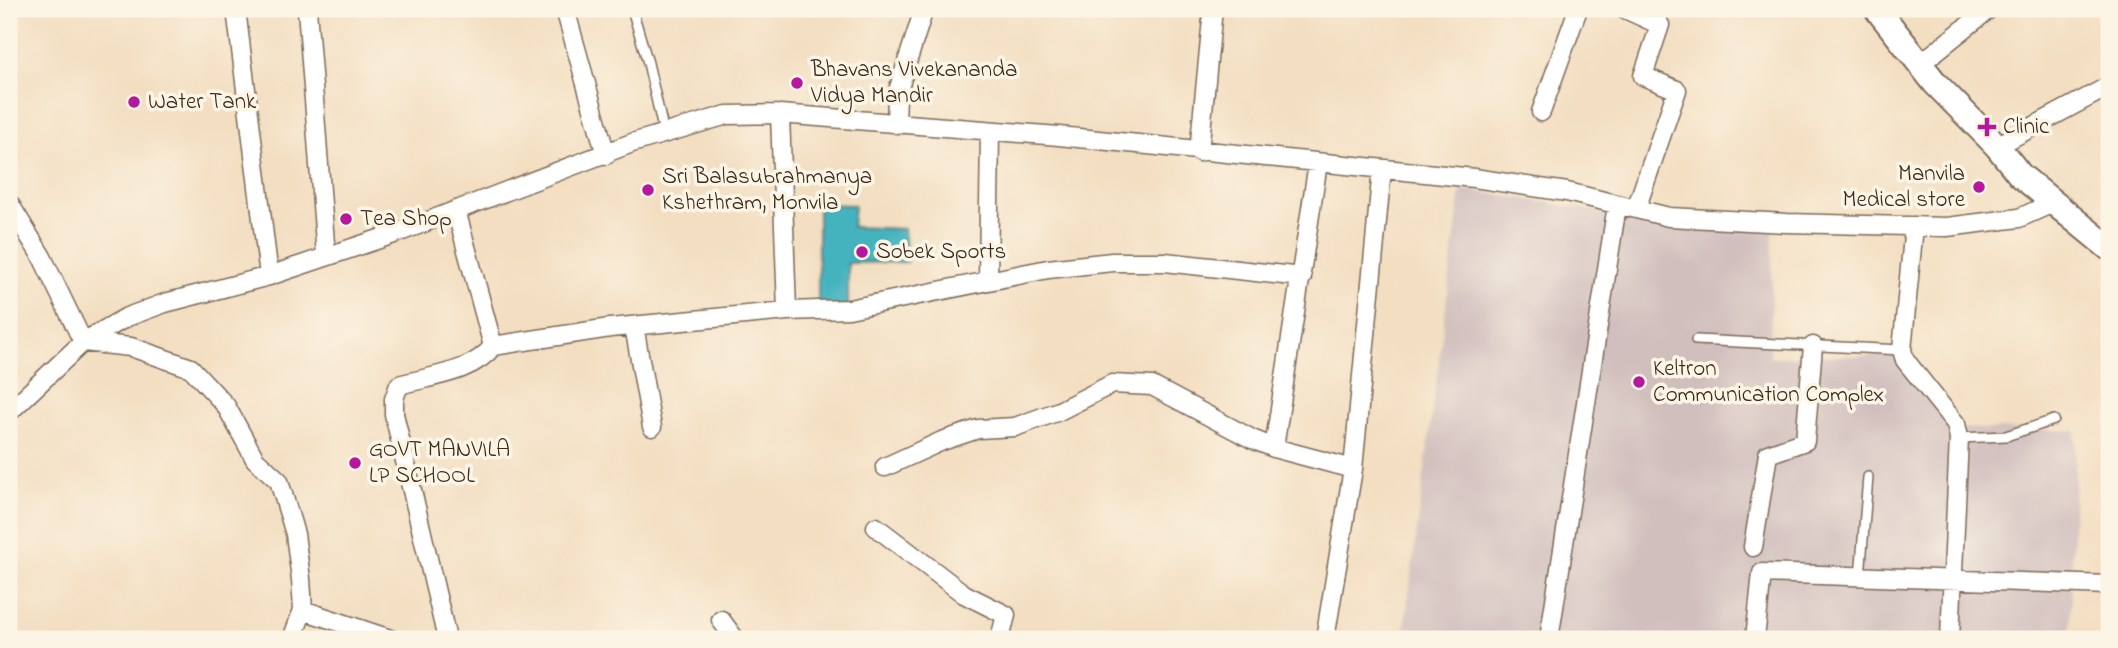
<svg xmlns="http://www.w3.org/2000/svg" width="2118" height="648" viewBox="0 0 2118 648" font-family="'Indie Flower',sans-serif">
  <rect width="100%" height="100%" fill="#fcf5e5"/>
  <filter id="ink" filterUnits="userSpaceOnUse"><feTurbulence type="fractalNoise" baseFrequency=".0143" numOctaves="2"/><feDisplacementMap in="SourceGraphic" scale="14" xChannelSelector="R" yChannelSelector="G"/><feConvolveMatrix kernelMatrix="1 2 1 2 8 2 1 2 1" color-interpolation-filters="sRGB"/></filter>
  <filter id="wash" filterUnits="userSpaceOnUse"><feTurbulence type="fractalNoise" baseFrequency=".00686" numOctaves="4" result="noise"/><feDisplacementMap in="SourceGraphic" scale="28" xChannelSelector="R" yChannelSelector="G"/><feGaussianBlur stdDeviation="1.57" result="paint"/><feColorMatrix in="noise" values="0 0 0 0 0 0 0 0 0 0 0 0 0 0 0 0 0 1.4 0 .05"/><feComposite in="paint" operator="in"/></filter>
  <g filter="url(#wash)">
    <rect width="100%" height="100%" fill="#f3dec1"/>
    <path fill="#d1bfbe" d="M1461 189 1696 227 1773 230 1770 357 1895 355 1950 428 2076 431 2070 639H1403Z"/>
    <path fill="#44b3be" stroke="#406e6e" stroke-width="2" d="M818 204 854 205 852 227 904 229 907 262 848 263V306H818Z"/>
  </g>
  <g filter="url(#ink)">
    <g fill="none" stroke-linecap="round" stroke-linejoin="round">
      <defs>
        <path id="lane" d="M632 9 648 63 664 133
          M1696 340 1902 350
          M1959 438 2006 436 2054 420
          M1860 577 1868 477"/>
        <path id="street" d="M236 9 269 276
          M307 9 326 256
          M565 9 606 155
          M1625 9 1660 25 1643 76 1677 90 1636 209
          M1920 64 1989 9
          M1541 112 1578 9
          M780 114 787 311
          M896 124 897 94 924 9
          M1997 146 2109 86
          M1199 152 1213 9
          M1318 163 1274 448 1353 469
          M9 203 42 257 83 342
          M1914 226 1902 350 1905 360 1956 424 1959 438 1950 639
          M988 281 990 132
          M634 326 652 427
          M83 342 131 347 191 368 226 406 255 459 279 481 295 534 301 579 303 610 292 639
          M493 346 610 328 787 311 849 309 1048 269 1112 262H1165L1302 277
          M9 412 83 342 127 317 165 303 269 276 397 233 632 143 727 115 780 114 1059 136 1474 178 1567 192 1669 217 1787 223 1947 227 2019 218 2053 203
          M885 467 942 441 978 429 1015 427 1059 411 1112 384 1152 386 1252 439 1274 448
          M876 527 964 594 1006 615 1000 639
          M1753 547 1768 454 1805 441 1813 346
          M303 610 390 639
          M721 620 735 639
          M447 639 394 414V399L399 385C430 376 473 373 493 346L456 210
          M1325 639 1353 469 1382 169
          M1549 639 1617 205
          M1755 639 1762 573 2109 585"/>
        <path id="secondary" d="M1877 9 1935 83 1997 146 2020 175 2109 248"/>
      </defs>
      <use href="#lane" stroke="#7b6957" stroke-width="12"/>
      <use href="#street" stroke="#7b6957" stroke-width="21"/>
      <use href="#secondary" stroke="#7b6957" stroke-width="28"/>
      <use href="#lane" stroke="#fff" stroke-width="9"/>
      <use href="#street" stroke="#fff" stroke-width="18"/>
      <use href="#secondary" stroke="#fff" stroke-width="24"/>
    </g>
  </g>
  <g fill="#b5179e" stroke="#fcf5e5" stroke-width="2.5">
    <circle cx="797" cy="83" r="7"/>
    <circle cx="134" cy="102" r="7"/>
    <path d="M1983.5 116.5h7v7h7v7h-7v7h-7v-7h-7v-7h7z"/>
    <circle cx="1979" cy="187" r="7"/>
    <circle cx="648" cy="190" r="7"/>
    <circle cx="346" cy="219" r="7"/>
    <circle cx="862" cy="252" r="7"/>
    <circle cx="1639" cy="382" r="7"/>
    <circle cx="355" cy="463" r="7"/>
  </g>
  <g text-anchor="middle" dominant-baseline="central" stroke-width="7" stroke-linejoin="round" paint-order="stroke">
    <g font-size="23" fill="#3b2a1e" stroke="#fcf5e5" text-anchor="start">
      <text x="811" y="70">Bhavans Vivekananda<tspan x="811" dy="26">Vidya Mandir</tspan></text>
      <text x="148" y="102">Water Tank</text>
      <text x="2003" y="127">Clinic</text>
      <text x="1965" y="174" text-anchor="end">Manvila<tspan x="1965" dy="26">Medical store</tspan></text>
      <text x="662" y="177">Sri Balasubrahmanya<tspan x="662" dy="26">Kshethram, Monvila</tspan></text>
      <text x="360" y="219">Tea Shop</text>
      <text x="876" y="252">Sobek Sports</text>
      <text x="1653" y="369">Keltron<tspan x="1653" dy="26">Communication Complex</tspan></text>
      <text x="369" y="450">GOVT MANVILA<tspan x="369" dy="26">LP SCHOOL</tspan></text>
    </g>
  </g>
  <rect width="2118" height="648" fill="none" stroke="#fcf5e5" stroke-width="35"/>
</svg>
